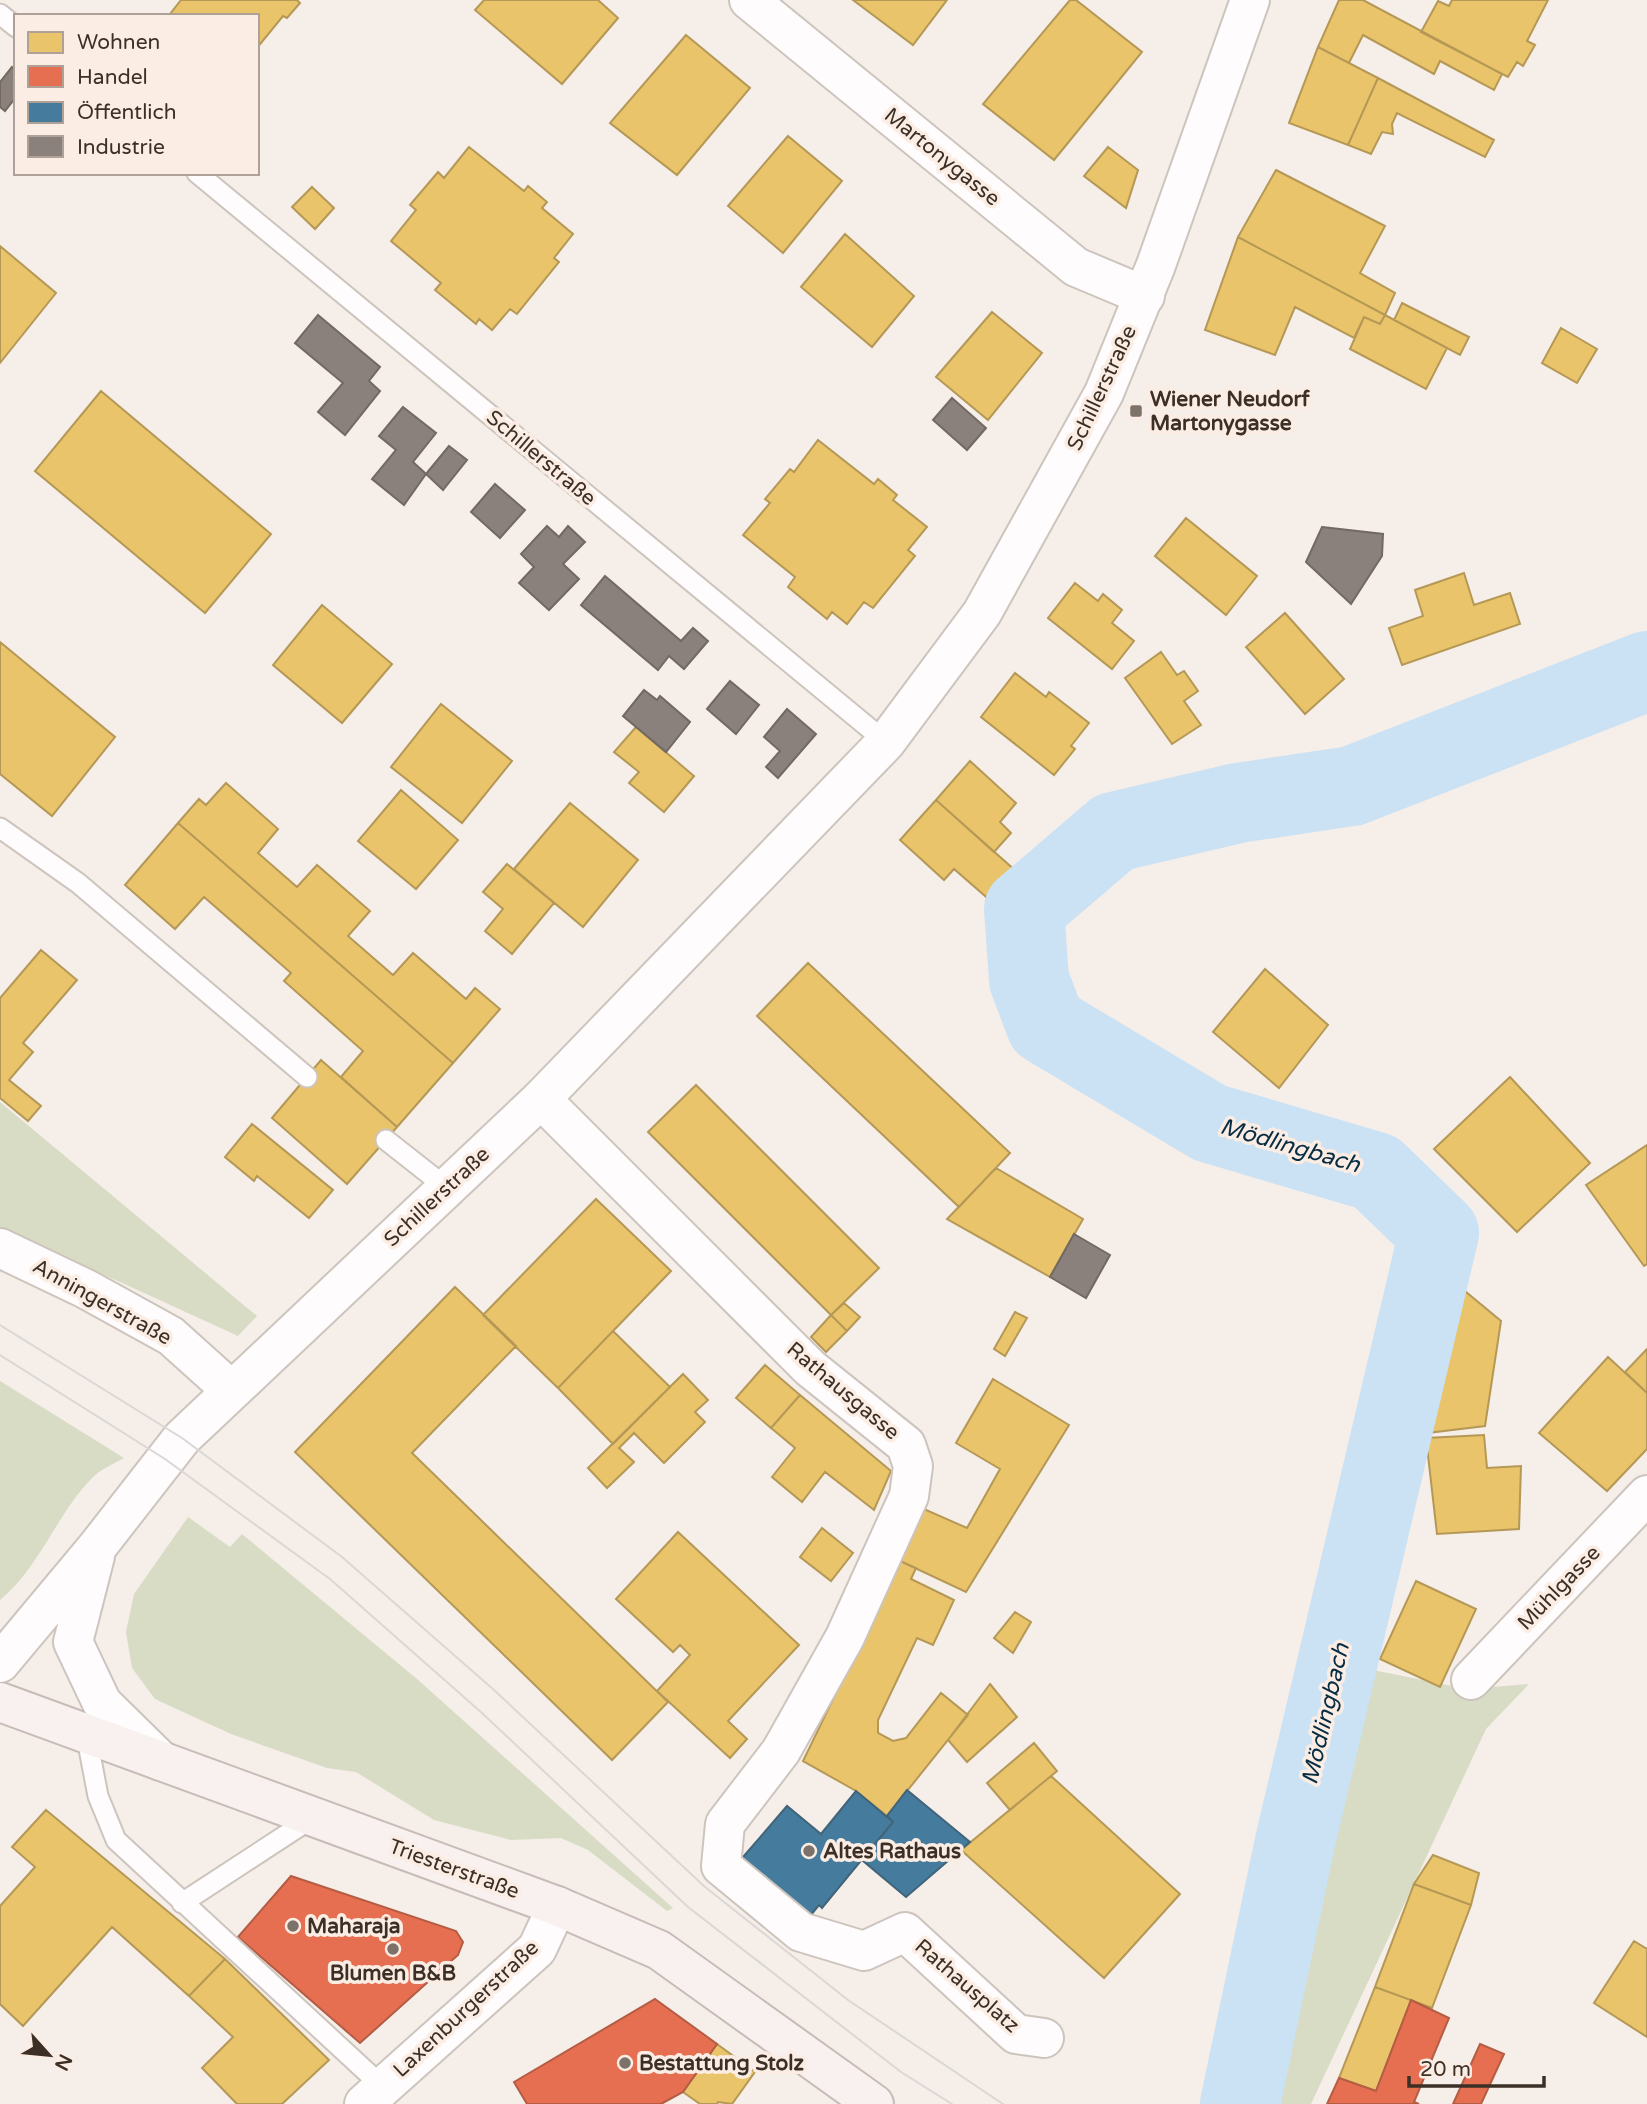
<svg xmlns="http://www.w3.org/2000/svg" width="1647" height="2104" viewBox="0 0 1647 2104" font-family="'Varela Round',sans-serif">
  <rect width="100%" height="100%" fill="#f5eee9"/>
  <path fill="#d8dcc4" d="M0 1102 257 1316 238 1336 0 1227Z
    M0 1381 124 1458C113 1464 100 1470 92 1478 56 1515 40 1567 0 1600Z
    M188 1517 230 1547 242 1534 417 1679 673 1908 667 1911 588 1850 561 1838 511 1840 434 1820 356 1772 327 1768 231 1734 155 1699 132 1668 126 1632 134 1594Z
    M1348 1665 1467 1689 1529 1684 1486 1729 1311 2104H1251Z"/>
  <path fill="#e9c46a" stroke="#b59856" stroke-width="2" d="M181 0H297L300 3 287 18 283 16 257 48V16L170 14Z
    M484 0H598L618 18 562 84 475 10Z
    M853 0H947L913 45Z
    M1070 0H1076L1142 52 1054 160 983 104Z
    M1339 0H1363L1502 74 1494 90 1440 61 1434 74 1363 35 1349 63 1318 47Z
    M1452 0H1548L1527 41 1535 45 1523 66 1517 62 1508 77 1421 32 1438 1 1449 6Z
    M686 35 750 88 677 175 610 123Z
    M1318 47 1378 78 1348 145 1289 123Z
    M1378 78 1494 140 1485 157 1397 113 1392 124 1393 134 1382 132 1371 154 1348 145Z
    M788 136 842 181 783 253 728 206Z
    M469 147 524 191 528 186 547 202 542 208 573 234 554 258 559 262 517 314 510 309 492 330 479 319 476 324 435 290 441 283 391 241 416 210 410 205 438 172 444 178Z
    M1108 147 1138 170 1126 208 1084 176Z
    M1276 170 1385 226 1360 273 1395 293 1385 315 1238 237Z
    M312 187 334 208 315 229 292 207Z
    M845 234 914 296 872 347 801 287Z
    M1238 237 1385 315 1380 324 1364 317 1354 338 1295 307 1275 355 1205 330Z
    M0 246 56 293 0 363Z
    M1402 303 1469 337 1460 355 1394 320Z
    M992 312 1042 353 988 420 936 377Z
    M1385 315 1447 348 1426 389 1350 349 1364 317 1380 324Z
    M1561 328 1597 349 1577 383 1542 363Z
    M101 391 271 534 205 613 35 471Z
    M818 440 874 484 878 479 897 495 893 500 927 527 908 550 915 556 873 608 864 602 847 624 832 612 827 619 788 587 795 577 743 535 770 503 765 499 790 469 794 472Z
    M1186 518 1257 576 1226 615 1155 556Z
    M1464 573 1474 605 1510 593 1520 624 1402 665 1389 628 1423 616 1415 590Z
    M1075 583 1098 601 1103 594 1122 610 1112 623 1134 641 1112 669 1048 618Z
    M322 605 392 664 342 723 273 665Z
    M1285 613 1344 679 1305 714 1246 647Z
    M0 642 115 737 52 816 0 774Z
    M1161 652 1177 675 1184 671 1198 691 1184 701 1201 725 1172 744 1125 678Z
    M1015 673 1046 697 1049 692 1089 723 1071 746 1075 749 1054 775 981 717Z
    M441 704 512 761 462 823 391 767Z
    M636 727 694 776 664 812 629 783 639 772 614 752Z
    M970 761 1016 803 1000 822 1011 833 994 852 936 800Z
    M226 783 278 829 258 853 297 887 317 865 370 911 348 936 393 975 413 953 466 999 475 988 500 1009 453 1063 178 823 199 799 206 805Z
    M401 790 458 840 416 889 358 841Z
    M936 800 1026 880 1000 909 954 869 944 880 900 840Z
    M570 803 638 860 583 927 514 869Z
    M178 823 453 1063 397 1127 341 1077 363 1051 284 981 291 973 204 897 175 929 125 885Z
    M507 864 554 903 512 954 485 931 503 909 483 892Z
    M41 950 77 980 23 1043 33 1052 9 1080 41 1106 28 1121 0 1098V998Z
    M808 963 1010 1153 959 1207 757 1016Z
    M1265 969 1328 1025 1279 1088 1213 1032Z
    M321 1060 397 1127 347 1184 272 1118Z
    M1510 1077 1590 1163 1517 1232 1434 1149Z
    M696 1085 879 1268 831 1315 648 1132Z
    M252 1124 333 1190 309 1218 257 1176 254 1181 225 1157Z
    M1647 1145V1264L1644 1266 1586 1185Z
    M996 1168 1083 1219 1050 1277 947 1219Z
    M596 1199 671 1271 558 1388 483 1315Z
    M1448 1277 1501 1321 1485 1426 1427 1433Z
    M455 1287 516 1346 412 1453 668 1702 612 1760 295 1452Z
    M844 1303 860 1317 847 1331 831 1315Z
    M1015 1312 1027 1318 1005 1356 994 1349Z
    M831 1315 847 1331 826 1352 811 1337Z
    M613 1331 670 1387 613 1444 558 1388Z
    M1647 1349V1393L1625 1372Z
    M1608 1357 1647 1393V1449L1607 1491 1539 1433Z
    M765 1365 800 1395 771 1428 736 1398Z
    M683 1374 708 1400 695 1412 705 1422 664 1463 634 1433 619 1448 634 1462 607 1488 588 1468Z
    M993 1379 1069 1425 966 1592 900 1561 924 1509 967 1528 1000 1469 956 1443Z
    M800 1395 891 1471 874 1510 825 1472 802 1502 772 1477 795 1448 771 1428Z
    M1484 1435 1487 1468 1521 1466 1519 1529 1437 1534 1426 1438Z
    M822 1528 853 1553 831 1581 800 1557Z
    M678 1532 799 1645 728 1721 747 1739 730 1758 657 1691 690 1655 680 1645 673 1652 616 1599Z
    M900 1561 916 1568 911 1579 954 1600 933 1645 917 1638 878 1720V1733L893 1741 906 1738 941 1693 968 1715 887 1816 856 1791 803 1761Z
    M1416 1581 1476 1609 1440 1687 1380 1659Z
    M1015 1612 1031 1622 1013 1653 994 1638Z
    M990 1684 1017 1717 967 1762 948 1740Z
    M1034 1743 1057 1771 1010 1810 987 1783Z
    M1051 1776 1180 1894 1104 1978 961 1850Z
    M46 1810 225 1959 189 1996 112 1927 23 2026 0 2004V1906L35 1867 12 1847Z
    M1433 1855 1479 1873 1471 1905 1414 1884Z
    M1414 1884 1471 1905 1432 2008 1375 1987Z
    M1634 1941 1647 1949V2037L1594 2003Z
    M225 1959 329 2060 282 2104H237L202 2068 233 2037 189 1996Z
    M1375 1987 1411 2000 1376 2091 1339 2078Z
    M717 2044 755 2072 732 2104 718 2102 717 2104H700L683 2092Z"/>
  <path fill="#e76f51" stroke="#b45c44" stroke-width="2" d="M291 1876 456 1931 463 1942 458 1955 360 2043 238 1937Z
    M655 1999 717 2044 683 2092 661 2104H527L514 2082Z
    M1411 2000 1449 2018 1414 2102 1419 2104H1327L1339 2078 1376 2091Z
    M1480 2044 1504 2054 1481 2104H1453Z"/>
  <path fill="#457b9d" stroke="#426479" stroke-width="2" d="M907 1790 970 1842 906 1897 862 1860 893 1822 887 1816Z
    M856 1791 893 1822 822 1908 819 1905 806 1921 737 1864 787 1806 821 1834Z"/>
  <path fill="#8a817c" stroke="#736962" stroke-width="2" d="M12 67 16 70V97L5 111 0 107V82Z
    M318 315 380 367 369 381 380 391 345 435 318 412 343 383 295 343Z
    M952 398 986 428 967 450 933 420Z
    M403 407 436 433 413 462 426 474 404 505 372 479 396 450 379 436Z
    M449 446 467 460 443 490 426 474Z
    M495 484 525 510 500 538 471 512Z
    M547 526 559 537 568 526 585 542 563 564 579 579 549 610 519 583 534 567 521 554Z
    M1322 527 1383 534 1382 556 1351 604 1306 562Z
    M605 576 681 641 693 628 708 641 684 669 669 656 658 670 581 605Z
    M730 681 759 705 736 734 707 709Z
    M644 690 657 700 660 696 690 722 666 752 623 716Z
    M787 709 816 734 778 778 766 767 780 751 764 737Z
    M1074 1234 1110 1255 1086 1298 1050 1277Z"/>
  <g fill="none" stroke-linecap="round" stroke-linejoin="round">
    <path stroke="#cbe1f4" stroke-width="80" d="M1240 2104 1295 1842 1439 1233 1376 1172 1210 1123 1046 1025 1029 980 1024 909 1114 832 1238 803 1352 786 1647 671"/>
    <defs>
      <path id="lane" d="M0 14 16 27
        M197 173 886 742
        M0 828 78 883 307 1077
        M386 1140 447 1188
        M86 1733 98 1796 116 1840 383 2087
        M182 1903 312 1818"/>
      <path id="street" d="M749 0 1076 267 1145 296
        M541 1099 810 1368 906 1445 913 1466 909 1496 845 1637 781 1751 725 1824 721 1866 801 1932 864 1951 905 1932 1016 2034 1044 2038
        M0 1248 86 1289 171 1336 231 1390
        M1471 1680 1647 1495
        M364 2104 537 1949 557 1906"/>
      <path id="secondary" d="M95 1556 73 1642 102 1703 161 1761
        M0 1663 97 1547 182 1438 541 1099 886 742 982 613 1104 393 1156 265 1250 0"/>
      <path id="primary" d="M0 1702 557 1906 659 1950 874 2104"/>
    </defs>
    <use href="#lane" stroke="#cdc4bd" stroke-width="23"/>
    <use href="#street" stroke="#cdc4bd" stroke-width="42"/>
    <use href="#secondary" stroke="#cdc4bd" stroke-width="42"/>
    <use href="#primary" stroke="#c8bbb7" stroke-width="42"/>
    <use href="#lane" stroke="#fefcfc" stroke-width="19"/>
    <use href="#street" stroke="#fefcfc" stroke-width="38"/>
    <use href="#secondary" stroke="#fefcfc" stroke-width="38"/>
    <use href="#primary" stroke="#f8f1ef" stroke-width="38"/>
    <path stroke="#dad7d5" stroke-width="2" d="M0 1325 182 1438 342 1557 494 1690 705 1887 848 2000 1003 2104
      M0 1355 165 1459 330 1579 482 1713 688 1907 901 2072 952 2104"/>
  </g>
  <g fill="#7d726a" stroke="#fbede3" stroke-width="2.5">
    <rect x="1129" y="404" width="14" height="14" rx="3.5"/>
    <circle cx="809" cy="1851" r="7"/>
    <circle cx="293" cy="1926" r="7"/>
    <circle cx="393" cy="1949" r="7"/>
    <circle cx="625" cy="2063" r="7"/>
  </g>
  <g text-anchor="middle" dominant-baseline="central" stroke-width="7" stroke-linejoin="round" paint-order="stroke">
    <g font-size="21" fill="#3c3026" stroke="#fbede3">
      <text transform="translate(942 157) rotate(39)">Martonygasse</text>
      <text transform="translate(1102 388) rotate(-65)">Schillerstraße</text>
      <text transform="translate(541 458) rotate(40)">Schillerstraße</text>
      <text transform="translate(437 1197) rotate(-43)">Schillerstraße</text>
      <text transform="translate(102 1302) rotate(29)">Anningerstraße</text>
      <text transform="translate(843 1391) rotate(40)">Rathausgasse</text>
      <text transform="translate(1559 1588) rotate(-46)">Mühlgasse</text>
      <text transform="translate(454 1869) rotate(20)">Triesterstraße</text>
      <text transform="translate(967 1986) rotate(41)">Rathausplatz</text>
      <text transform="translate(466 2009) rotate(-43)">Laxenburgerstraße</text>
    </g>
    <g font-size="21" font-weight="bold" fill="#3c3026" stroke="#fbede3" text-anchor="start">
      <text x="1150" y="399">Wiener Neudorf<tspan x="1150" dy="24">Martonygasse</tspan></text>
      <text x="823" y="1851">Altes Rathaus</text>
      <text x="307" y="1926">Maharaja</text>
      <text x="393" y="1973" text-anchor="middle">Blumen B&amp;B</text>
      <text x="639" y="2063">Bestattung Stolz</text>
    </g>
    <g font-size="23" font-style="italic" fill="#072c43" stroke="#fbede3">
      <text transform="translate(1290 1146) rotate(16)">Mödlingbach</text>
      <text transform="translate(1326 1714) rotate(-77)">Mödlingbach</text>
    </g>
  </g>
  <rect x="14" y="14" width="245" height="161" fill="#fbede3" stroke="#afa197" stroke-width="2"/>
  <rect x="28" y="32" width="35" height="21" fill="#e9c46a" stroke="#afa197" stroke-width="2"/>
  <text x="77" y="49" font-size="21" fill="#3c3026">Wohnen</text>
  <rect x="28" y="66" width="35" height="21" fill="#e76f51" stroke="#afa197" stroke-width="2"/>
  <text x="77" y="84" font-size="21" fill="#3c3026">Handel</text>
  <rect x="28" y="102" width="35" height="21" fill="#457b9d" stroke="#afa197" stroke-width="2"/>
  <text x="77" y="119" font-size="21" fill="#3c3026">Öffentlich</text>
  <rect x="28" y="136" width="35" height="21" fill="#8a817c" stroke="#afa197" stroke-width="2"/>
  <text x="77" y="154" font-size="21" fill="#3c3026">Industrie</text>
  <g transform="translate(49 2055) rotate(117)" stroke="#fbede3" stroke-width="5" paint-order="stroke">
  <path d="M0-5L12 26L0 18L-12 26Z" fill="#3c3026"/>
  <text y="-10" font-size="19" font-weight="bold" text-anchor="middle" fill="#3c3026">N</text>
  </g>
  <path d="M1409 2076v10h135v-10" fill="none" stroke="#3c3026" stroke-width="3.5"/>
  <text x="1420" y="2076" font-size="21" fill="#3c3026" stroke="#fbede3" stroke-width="5" paint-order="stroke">20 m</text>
</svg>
